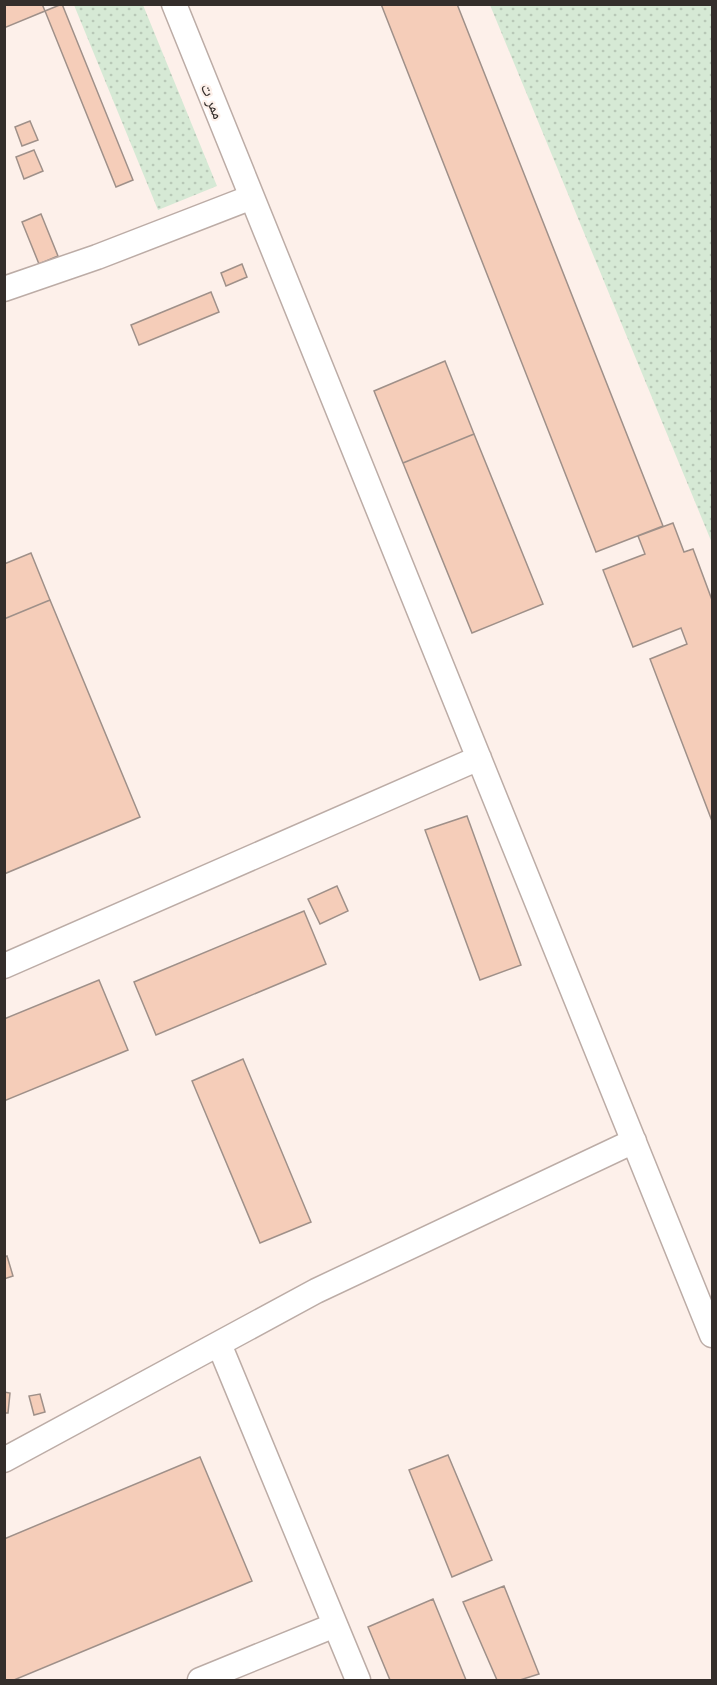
<svg xmlns="http://www.w3.org/2000/svg" width="717" height="1685" viewBox="0 0 717 1685" font-family="'Open Sans','Noto Naskh Arabic',sans-serif">
  <defs>
    <pattern id="grass-dots" width="8" height="8" patternUnits="userSpaceOnUse" patternTransform="scale(1.5)"><rect width="8" height="8" fill="#d6e9d5"/><path d="M2 2h.1M6 6h.1" fill="none" stroke="#b8c8b7" stroke-width="1.8" stroke-linecap="round"/></pattern>
  </defs>
  <rect width="100%" height="100%" fill="#fdf0ea"/>
  <path fill="url(#grass-dots)" d="M74 5H143L217 186 158 210Z
    M490 5H712V543Z"/>
  <path fill="#f5cdb9" stroke="#9f9089" stroke-width="1.5" d="M4 4H42L45 11 4 28Z
    M62 4 133 180 116 187 45 11Z
    M381 4H457L663 526 596 552Z
    M30 121 38 140 22 146 15 127Z
    M34 150 43 171 24 179 16 157Z
    M41 214 58 256 39 264 22 222Z
    M242 264 247 277 226 286 221 273Z
    M211 292 219 312 139 345 131 325Z
    M445 361 474 434 403 463 374 391Z
    M474 434 543 604 472 633 403 463Z
    M673 523 684 552 693 549 712 600V821L650 659 687 644 681 628 633 647 603 570 645 554 638 536Z
    M31 553 50 600 4 619V564Z
    M50 600 140 817 4 874V619Z
    M467 816 521 965 480 980 425 830Z
    M337 886 348 911 320 924 308 899Z
    M304 911 326 964 156 1035 134 982Z
    M99 980 128 1050 4 1101V1019Z
    M243 1059 311 1222 260 1243 192 1081Z
    M7 1256 13 1276 4 1279V1257Z
    M4 1392 10 1393 8 1413H4Z
    M40 1394 45 1412 34 1415 29 1396Z
    M448 1455 492 1560 452 1577 409 1470Z
    M200 1457 252 1581 14 1680H4V1539Z
    M504 1586 539 1674 520 1680H497L463 1602Z
    M433 1599 466 1680H390L368 1627Z"/>
  <g fill="none" stroke-linecap="round" stroke-linejoin="round">
    <defs>
      <path id="minor" d="M174 4 712 1335
        M4 289 97 257 252 197
        M4 966 479 758
        M219 1344 358 1680
        M4 1460 316 1291 634 1141
        M200 1680 335 1625"/>
    </defs>
    <use href="#minor" stroke="#bcaca6" stroke-width="27"/>
    <use href="#minor" stroke="#fff" stroke-width="24"/>
  </g>
  <g text-anchor="middle" dominant-baseline="central" stroke-width="4.5" stroke-linejoin="round" paint-order="stroke">
    <g font-size="16" fill="#342e2b" stroke="#fdf0ea">
      <text transform="translate(213 101) rotate(68)">ممر ت</text>
    </g>
  </g>
  <rect width="717" height="1685" fill="none" stroke="#342e2b" stroke-width="12"/>
</svg>
